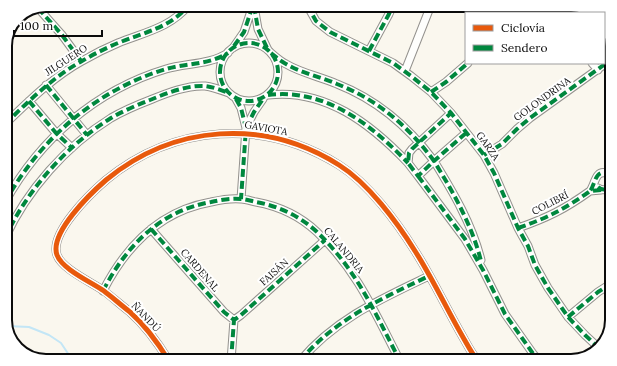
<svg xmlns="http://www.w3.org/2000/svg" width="617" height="366" viewBox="0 0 617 366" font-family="Lora,serif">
  <rect width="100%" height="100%" fill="#faf7ee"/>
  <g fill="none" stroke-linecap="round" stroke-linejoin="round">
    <path stroke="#c3e6f6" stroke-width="2" d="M7 326 29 327 49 335 61 343 73 361"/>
    <defs>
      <path id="minor" d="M307 5 316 21 330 32 393 63 411 76 431 92 451 113 484 155 494 173 518 228 528 246 535 265 548 288 568 317 585 335 599 348
        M254 6 258 29 268 50
        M38 8 62 35 81 61
        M548 10 551 13
        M516 13 523 5
        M220 72a29 29 0 1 1 58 0a29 29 0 1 1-58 0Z
        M233 48 244 32 253 5
        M369 51 389 14 393 5
        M271 53C276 57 280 61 286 64 301 73 321 77 337 84 378 100 408 126 434 161L418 176 408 163 409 153 412 149 451 113
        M592 63 598 70
        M405 71 431 5
        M46 85 87 135
        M431 92 446 82 468 63
        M268 95C325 88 371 124 408 163
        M236 99 241 108 246 128 241 199
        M29 101 56 133 72 148
        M5 124C29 101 53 77 82 61 94 54 106 48 118 43 145 32 170 28 189 5
        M246 128 254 112 263 99
        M466 133 434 161C453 192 472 224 481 260
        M484 155 502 144 517 129 530 118 612 59
        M418 176 465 239 483 270 505 314 534 355 540 361
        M598 188C604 192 610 189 612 182
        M601 190 590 191C595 185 595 170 606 173 610 174 611 177 612 180
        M5 202C40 139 96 90 166 69 186 63 209 65 228 53
        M518 228C547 218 565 209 590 191
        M151 229 224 312 234 320 241 315 325 240
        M5 238C27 190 66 146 111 118 123 111 137 105 150 100 167 93 187 85 205 86 213 87 221 90 229 93
        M103 291C126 246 160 211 211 202 220 200 231 198 241 199 246 199 251 201 256 202 278 206 300 216 317 232 357 270 375 313 400 361
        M568 317 598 292 612 283
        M169 361C158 343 146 326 130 312 121 305 112 297 104 291 91 282 62 269 57 255 49 233 91 193 106 180 174 124 264 118 339 165 368 183 397 222 415 251 433 279 447 310 464 339 468 346 472 354 478 361
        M231 361 234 320
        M300 361C335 319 381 299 429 276"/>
    </defs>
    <use href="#minor" stroke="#93918d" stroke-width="9"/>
    <use href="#minor" stroke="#fefefc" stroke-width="7"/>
    <path stroke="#00873e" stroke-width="4" stroke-dasharray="8 4" stroke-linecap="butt" d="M307 5 316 21 330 32 393 63 411 76 431 92 451 113 484 155 494 173 518 228 528 246 535 265 548 288 568 317 585 335 599 348
      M254 6 258 29 268 50
      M38 8 62 35 81 61
      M516 13 523 5
      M220 72a29 29 0 1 1 58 0a29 29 0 1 1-58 0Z
      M234 46 244 32 253 5
      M369 51 389 14 393 5
      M271 53C276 57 280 61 286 64 301 73 321 77 337 84 378 100 408 126 434 161L418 176 408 163 409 153 412 149 451 113
      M46 85 87 135
      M431 92 446 82 468 63
      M268 95C325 88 371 124 408 163
      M236 99 241 108 246 128 241 199
      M29 101 56 133 72 148
      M5 124C29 101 53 77 82 61 94 54 106 48 118 43 145 32 170 28 189 5
      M246 128 254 112 263 99
      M466 133 434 161C453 192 472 225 481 261
      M484 155 502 144 517 129 530 118 612 59
      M418 176 465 239 483 270 505 314 534 355 540 361
      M598 187C604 192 610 189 612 182
      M601 190 590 191C595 185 595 170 606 173 610 174 611 177 612 180
      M5 202C40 139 96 90 166 69 186 63 209 65 228 53
      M518 228C547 218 565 209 590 191
      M151 229 224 312 234 320 241 315 325 240
      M5 238C27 190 66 146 111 118 123 111 137 105 150 100 167 93 187 85 205 86 213 87 221 90 229 93
      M103 291C126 246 160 211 211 202 220 200 231 198 241 199 246 199 251 201 256 202 278 206 300 216 317 232 357 270 375 313 400 361
      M568 317 598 292 612 283
      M231 361 234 320
      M300 361C335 319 381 299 429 276"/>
    <defs>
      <path id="cycleway" d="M169 361C158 343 146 326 130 312 121 305 112 297 104 291 91 282 62 269 57 255 49 233 91 193 106 180 174 124 264 118 339 165 368 183 397 222 415 251 433 279 447 310 464 339 468 346 472 354 478 361"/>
    </defs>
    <use href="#cycleway" stroke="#fff" stroke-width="8"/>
    <use href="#cycleway" stroke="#e8590c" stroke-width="5"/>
  </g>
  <g text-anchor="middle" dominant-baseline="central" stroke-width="4" stroke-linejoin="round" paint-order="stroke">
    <g font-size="10" fill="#0b0b0b" stroke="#fff">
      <text transform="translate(66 60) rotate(-33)">JILGUERO</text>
      <text transform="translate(542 99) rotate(-36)">GOLONDRINA</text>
      <text transform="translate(266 128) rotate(10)">GAVIOTA</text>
      <text transform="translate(488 146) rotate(55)">GARZA</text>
      <text transform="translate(550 203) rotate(-27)">COLIBRÍ</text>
      <text transform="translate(344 250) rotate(50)">CALANDRIA</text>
      <text transform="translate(200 270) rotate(49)">CARDENAL</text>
      <text transform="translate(274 272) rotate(-42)">FAISÁN</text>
      <text transform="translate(146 317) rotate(46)">ÑANDÚ</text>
    </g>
  </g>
  <path d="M0 0H617V366H0ZM46 12H571A34 34 0 0 1 605 46V320A34 34 0 0 1 571 354H46A34 34 0 0 1 12 320V46A34 34 0 0 1 46 12Z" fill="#fff" fill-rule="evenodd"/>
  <path fill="none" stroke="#0b0b0b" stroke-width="2" d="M46 12H571A34 34 0 0 1 605 46V320A34 34 0 0 1 571 354H46A34 34 0 0 1 12 320V46A34 34 0 0 1 46 12Z"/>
  <rect x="465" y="12" width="140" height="52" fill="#ffffff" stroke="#9d9d9d"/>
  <rect x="473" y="25" width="20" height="6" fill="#e8590c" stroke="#9d9d9d"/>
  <text x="501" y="32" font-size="12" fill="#0b0b0b">Ciclovía</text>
  <rect x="473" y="45" width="20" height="6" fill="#00873e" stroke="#9d9d9d"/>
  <text x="501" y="52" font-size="12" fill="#0b0b0b">Sendero</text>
  <path d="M14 30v6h88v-6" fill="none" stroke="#0b0b0b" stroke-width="2"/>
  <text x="20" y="30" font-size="12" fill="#0b0b0b" stroke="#ffffff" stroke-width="3" paint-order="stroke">100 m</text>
</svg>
